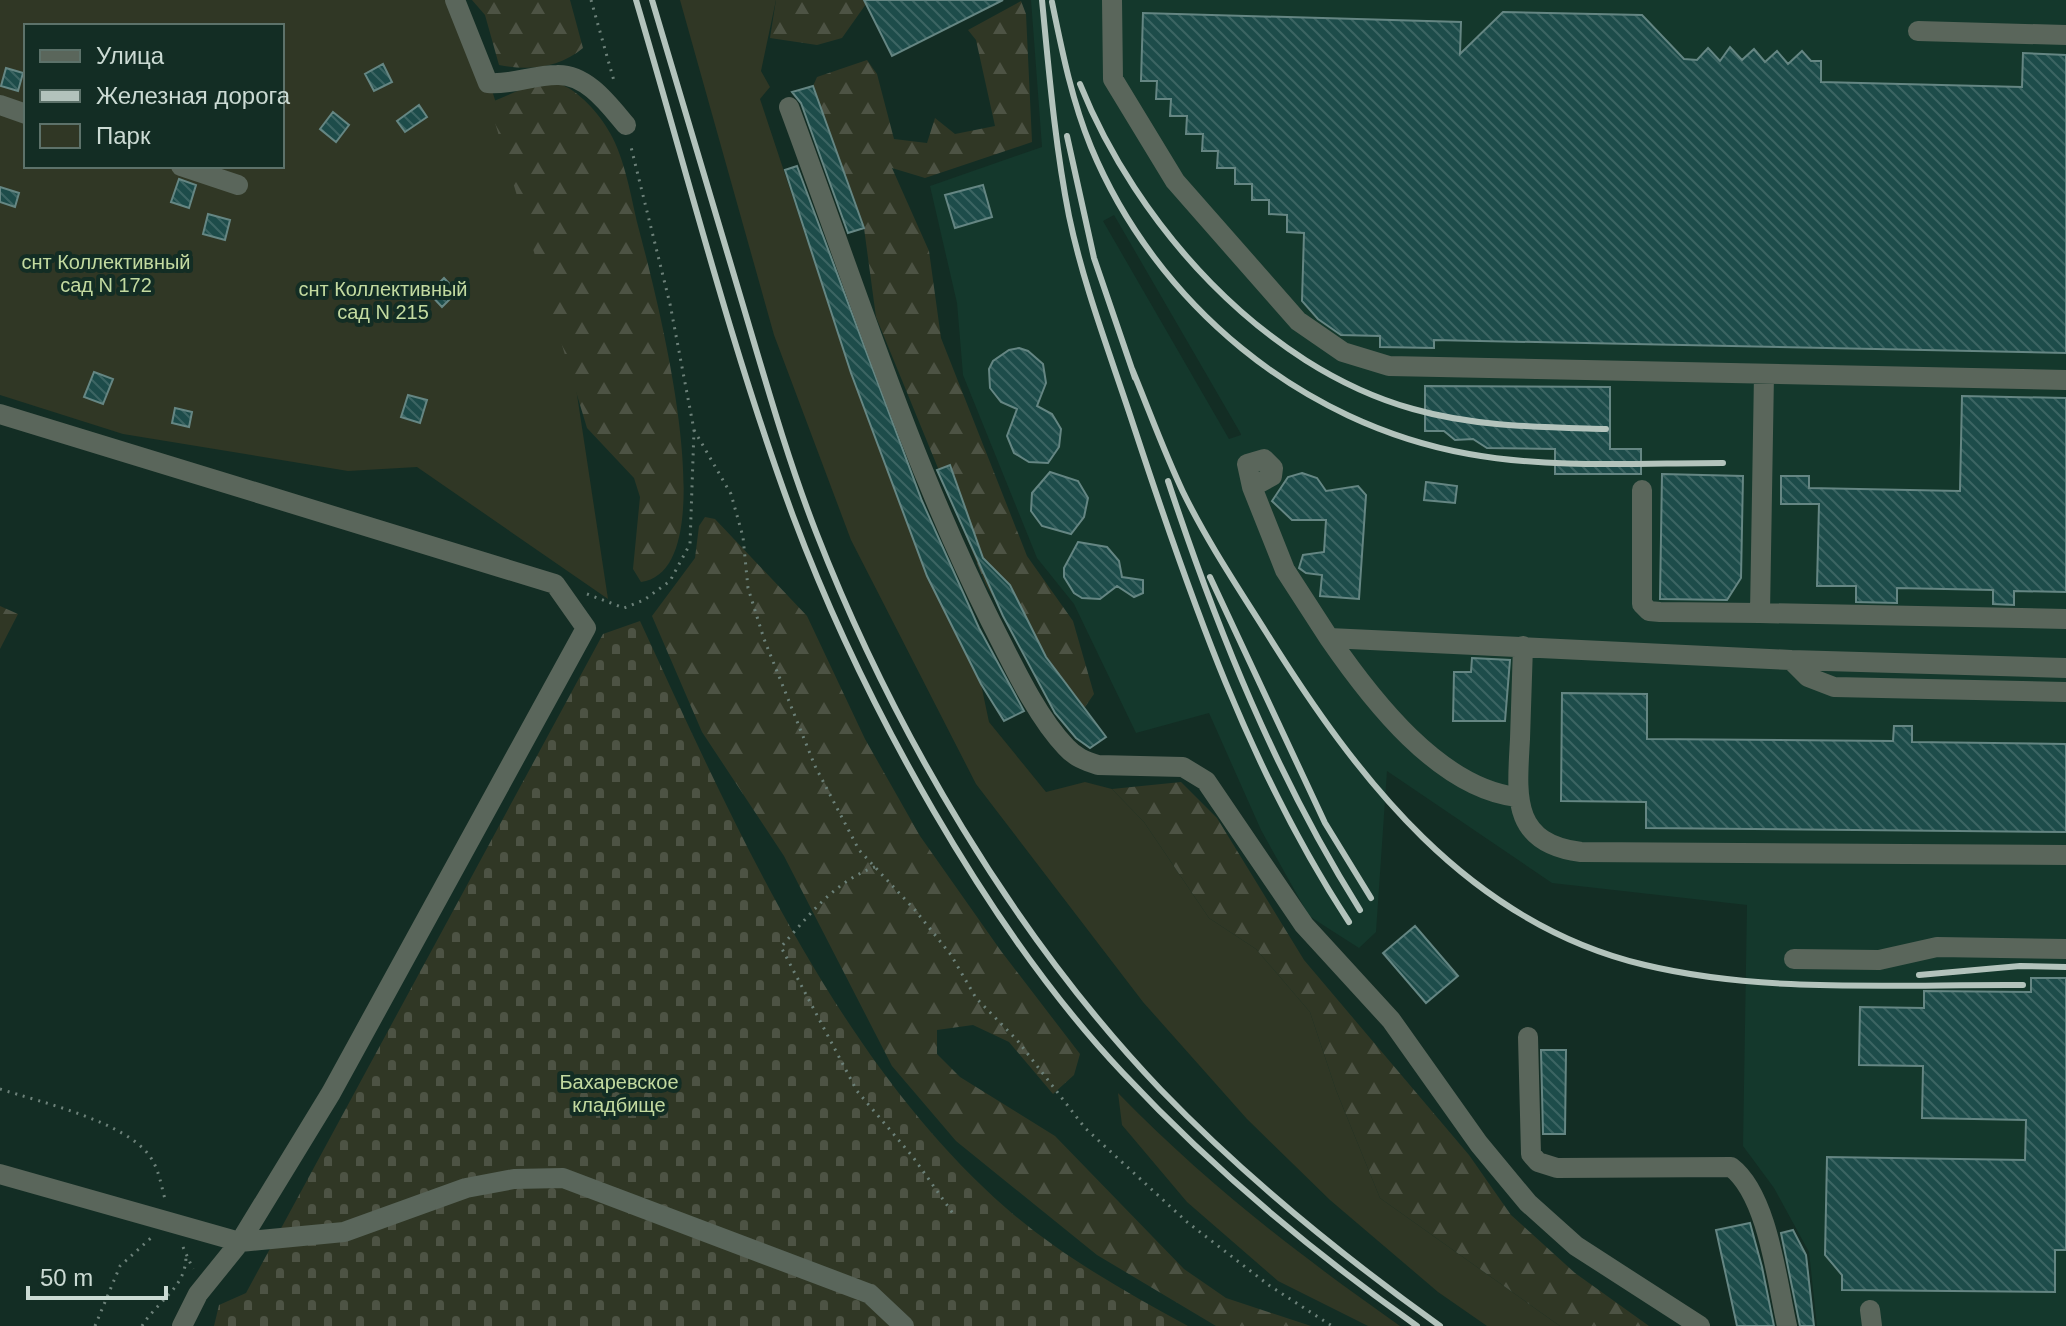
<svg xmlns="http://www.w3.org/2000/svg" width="2066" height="1326" viewBox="0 0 2066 1326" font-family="Arial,sans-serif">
  <defs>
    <pattern id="forest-firs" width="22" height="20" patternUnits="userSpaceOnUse" patternTransform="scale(2)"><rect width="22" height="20" fill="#303725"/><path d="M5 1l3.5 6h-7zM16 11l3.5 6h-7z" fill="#4d5344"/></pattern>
    <pattern id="cemetery-stones" width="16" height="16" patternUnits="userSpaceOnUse" patternTransform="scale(2)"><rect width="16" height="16" fill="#303725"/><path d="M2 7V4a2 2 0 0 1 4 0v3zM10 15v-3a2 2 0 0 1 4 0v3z" fill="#4d5344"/></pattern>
    <pattern id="building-back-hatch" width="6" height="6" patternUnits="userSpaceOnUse" patternTransform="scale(2)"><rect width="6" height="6" fill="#1d4c4a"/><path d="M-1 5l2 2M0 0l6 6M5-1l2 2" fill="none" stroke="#3c6563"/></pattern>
  </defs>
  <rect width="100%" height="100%" fill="#132d24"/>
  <path fill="#14382c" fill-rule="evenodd" d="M1031 0H2066V1326H1817L1809 1252 1774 1188 1743 1146 1747 905 1552 883 1387 771 1376 932 1359 948 1309 916 1261 830 1209 713 1136 733 1074 604 1037 558 963 375 957 303 930 186 1042 147ZM1114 215 1241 434V435L1229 439 1103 221Z"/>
  <path fill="#303725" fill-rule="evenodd" d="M0 0H464L568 335 608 599 417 467 348 471 123 434 0 395ZM26 26H282V166H26Z
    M680 0H776L761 71 770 87 760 99 851 373 927 576 981 684 989 722 1046 792 1085 782 1112 789 1144 822 1209 918 1256 949 1310 1012 1336 1090 1380 1198 1560 1326H1487L1438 1292 1330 1200 1247 1119 1143 1002 976 784 851 540 774 335Z
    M1118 1093C1208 1185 1295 1252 1400 1326H1368L1278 1281 1187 1202 1122 1125Z"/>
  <path fill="url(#forest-firs)" d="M472 0H570L583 48C559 68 529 71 499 65L485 15Z
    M776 0H864L866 4 842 38 817 45 770 38Z
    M1021 1 1026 14 1032 142 925 178 892 168 929 251 941 338 1027 556 1073 621 1094 694 1080 714 1052 698 986 585 876 317 864 228 813 86 817 77 867 60 877 74 894 139 927 143 935 118 955 134 995 126 976 40 968 30Z
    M558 83C578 90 600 114 610 133 625 159 631 197 638 226 653 283 731 570 641 582L633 569 640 497 634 478 587 428 493 116 494 101 522 89Z
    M705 517 715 519 807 616 865 739 920 836 1001 951 1080 1054 1074 1075 1053 1094 1009 1042 973 1025 937 1030V1054L960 1077 1055 1136 1184 1269 1226 1298 1311 1326H1216L1097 1255 956 1141 892 1066 784 856 702 732 652 616 695 558 699 526Z
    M0 606 18 614 0 649Z
    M1181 782 1217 818 1304 960 1469 1155 1511 1215 1575 1273 1649 1326H1560L1380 1198 1336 1090 1310 1012 1256 949 1209 918 1144 822 1112 789Z"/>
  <path fill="url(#cemetery-stones)" d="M640 621C733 822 836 1059 1006 1208 1061 1256 1124 1291 1188 1326H214L219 1305 246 1293 603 634Z"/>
  <path fill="url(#building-back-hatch)" stroke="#658683" stroke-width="2" d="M864 0H1003L892 56Z
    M1503 12 1642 15 1684 59 1697 60 1708 48 1720 61 1730 47 1742 60 1754 49 1765 62 1777 51 1788 64 1802 51 1811 61H1821V82L2022 87 2023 53 2066 55V353L1434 340V348L1380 347V336L1341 335 1318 319 1302 301 1304 233 1287 232V215L1269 214V200H1252V184H1235V168H1217L1218 151H1202L1203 134H1186L1187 116H1170L1171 99H1156L1157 81H1141L1143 13 1461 22 1460 54Z
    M383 64 392 82 374 91 365 74Z
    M6 68 23 73 18 91 1 86Z
    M813 86 864 228 848 233 801 103 792 92Z
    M419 105 427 117 405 132 397 121Z
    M333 112 349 125 336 142 320 129Z
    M797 166 922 501 979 628 1024 711 1004 721 981 684 927 576 851 373 785 170Z
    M179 179 196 185 189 208 171 202Z
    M983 185 992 217 955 228 945 195Z
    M0 187 19 193 15 207 0 202Z
    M208 214 230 220 225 240 203 234Z
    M444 278 457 292 442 307 429 293Z
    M1019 348 1028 351 1043 364 1046 383 1037 406 1052 414 1061 429 1059 447 1048 463 1029 462 1014 453 1007 436 1017 409 1001 402 990 388 989 369 993 361 1009 350Z
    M94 372 113 379 103 404 84 397Z
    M1425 386 1610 387V449H1641V474H1555V449L1487 448 1473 439 1455 440 1444 431H1425Z
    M408 395 427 400 420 423 401 417Z
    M1962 396 2066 398V592L2014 591V605L1993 604V590L1897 588V603L1856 602V586H1817L1819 504H1781V476H1809V488L1960 491Z
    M175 408 192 412 189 427 172 423Z
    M950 465 983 558 1010 585 1046 657 1106 737 1090 748 1076 738 1055 713 1003 616 937 470Z
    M1050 472 1078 481 1088 498 1084 517 1071 534 1042 526 1031 511 1032 493Z
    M1302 473 1317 478 1326 491 1358 486 1366 495 1359 599 1320 596 1322 575 1306 573 1299 568 1303 555 1324 552 1326 520H1292L1272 501 1288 477Z
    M1662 474 1743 476 1741 578 1727 600 1660 599Z
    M1426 482 1457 486 1455 503 1424 500Z
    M1078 542 1107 547 1119 561 1122 577 1143 580V593L1134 597 1117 586 1100 599 1082 598 1074 593 1064 577V568Z
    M1472 658 1510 660 1505 721H1453L1454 672H1471Z
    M1562 693 1647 694V739L1893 741 1894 726H1912V742L2066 744V832L1646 828V802L1561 801Z
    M1415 926 1458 976 1426 1003 1383 953Z
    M2031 978H2066V1250H2055V1292L1842 1290V1275L1825 1255 1827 1157 2025 1160 2026 1120 1922 1118 1923 1066 1859 1065 1860 1007 1924 1008V991L2031 992Z
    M1541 1050H1566L1565 1134H1543Z
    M1750 1223 1762 1267 1774 1326H1737L1716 1230Z
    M1793 1230 1806 1255 1814 1326H1800L1781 1233Z"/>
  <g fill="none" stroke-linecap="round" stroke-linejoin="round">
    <path stroke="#6c8179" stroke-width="3" stroke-dasharray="2 6" stroke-linecap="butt" d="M591 0 614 81
      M694 430 731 494 743 537 748 588 764 639 815 766 859 850 915 910 951 955 976 998 1017 1040 1085 1128 1187 1222 1270 1286 1332 1326
      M587 594 624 608 644 600 670 581 690 544 694 430 670 304 630 143
      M875 867C835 881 808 916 781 947L857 1091 913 1157 954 1215
      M0 1089C40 1102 128 1122 151 1158 159 1170 161 1185 165 1199
      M183 1247 193 1269
      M95 1326 120 1266 152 1237
      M142 1326C158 1300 186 1288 186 1256"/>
    <path stroke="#5a665b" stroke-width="20" d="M455 0 488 83C512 85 533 75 557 75 587 74 609 105 626 125
      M1112 0 1113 79 1175 181 1298 321 1343 352 1389 366 2066 380
      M1918 31 2066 35
      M0 105 26 114
      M789 107C853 279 909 458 991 622 1011 661 1036 716 1066 747 1075 757 1085 761 1098 765L1183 767 1206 781 1304 925 1391 1020 1479 1144 1528 1203 1576 1246 1700 1326
      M181 166 238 185
      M0 414 555 584 586 628 331 1093 240 1242 198 1294 182 1326
      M1252 487 1272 476 1273 468 1264 459 1247 464 1252 487 1285 570 1329 638 1791 660 1808 677 1834 687 2066 692
      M1642 490V604L1649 611 1660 612 1760 613 1764 374
      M1760 613 2066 619
      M1329 638C1371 699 1439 788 1517 797
      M1523 646C1522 677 1521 708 1520 739 1517 795 1510 843 1581 852L2066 855
      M1791 660 2066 668
      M1794 959 1879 960 1937 947 2066 949
      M1528 1037 1531 1154 1538 1162 1557 1168 1731 1167C1768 1195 1777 1282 1787 1326
      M0 1174 240 1242 344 1232 466 1188 514 1179 563 1178 870 1294 904 1326
      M1870 1310 1872 1326"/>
    <path stroke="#b3c3bc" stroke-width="6" d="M636 0C687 172 731 348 793 516 862 701 988 930 1123 1073 1212 1168 1311 1251 1417 1326
      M652 0C683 104 714 208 745 312 767 386 788 460 816 532 893 730 1014 936 1161 1090 1246 1178 1341 1255 1440 1326
      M1042 0C1049 72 1055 145 1069 216 1084 288 1112 359 1135 430 1191 600 1250 771 1349 922
      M1052 2C1062 51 1072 101 1091 147 1156 304 1301 424 1469 454 1552 469 1639 463 1723 463
      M1080 84C1136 224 1263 367 1413 409 1476 427 1541 427 1606 429
      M1067 136 1094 258 1135 378
      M1132 369C1149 410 1164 452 1183 492 1207 541 1237 586 1266 632 1357 778 1467 923 1645 965 1765 994 1900 984 2023 985
      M1168 481C1218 632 1276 776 1360 910
      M1210 577 1325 823 1371 898
      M1919 975 2020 966 2066 967"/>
  </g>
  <g text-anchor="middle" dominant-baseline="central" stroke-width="8" stroke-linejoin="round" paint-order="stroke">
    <g font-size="20" fill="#c3daa0" stroke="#132d24">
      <text x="106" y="262">снт Коллективный<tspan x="106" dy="23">сад N 172</tspan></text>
      <text x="383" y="289">снт Коллективный<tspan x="383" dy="23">сад N 215</tspan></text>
      <text x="619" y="1082">Бахаревское<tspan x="619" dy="23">кладбище</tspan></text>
    </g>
  </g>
  <rect x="24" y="24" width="260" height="144" fill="#132d24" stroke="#5d726a" stroke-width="2"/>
  <rect x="40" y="50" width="40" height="12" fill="#5a665b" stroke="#5d726a" stroke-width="2"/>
  <text x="96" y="64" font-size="24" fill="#cbdad3">Улица</text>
  <rect x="40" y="90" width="40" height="12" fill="#b3c3bc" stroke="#5d726a" stroke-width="2"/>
  <text x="96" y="104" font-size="24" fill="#cbdad3">Железная дорога</text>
  <rect x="40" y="124" width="40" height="24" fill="#303725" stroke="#5d726a" stroke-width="2"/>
  <text x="96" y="144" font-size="24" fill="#cbdad3">Парк</text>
  <path d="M28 1286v12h138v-12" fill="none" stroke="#cbdad3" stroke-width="4"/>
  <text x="40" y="1286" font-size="24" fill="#cbdad3" stroke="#132d24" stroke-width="6" paint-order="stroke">50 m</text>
</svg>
